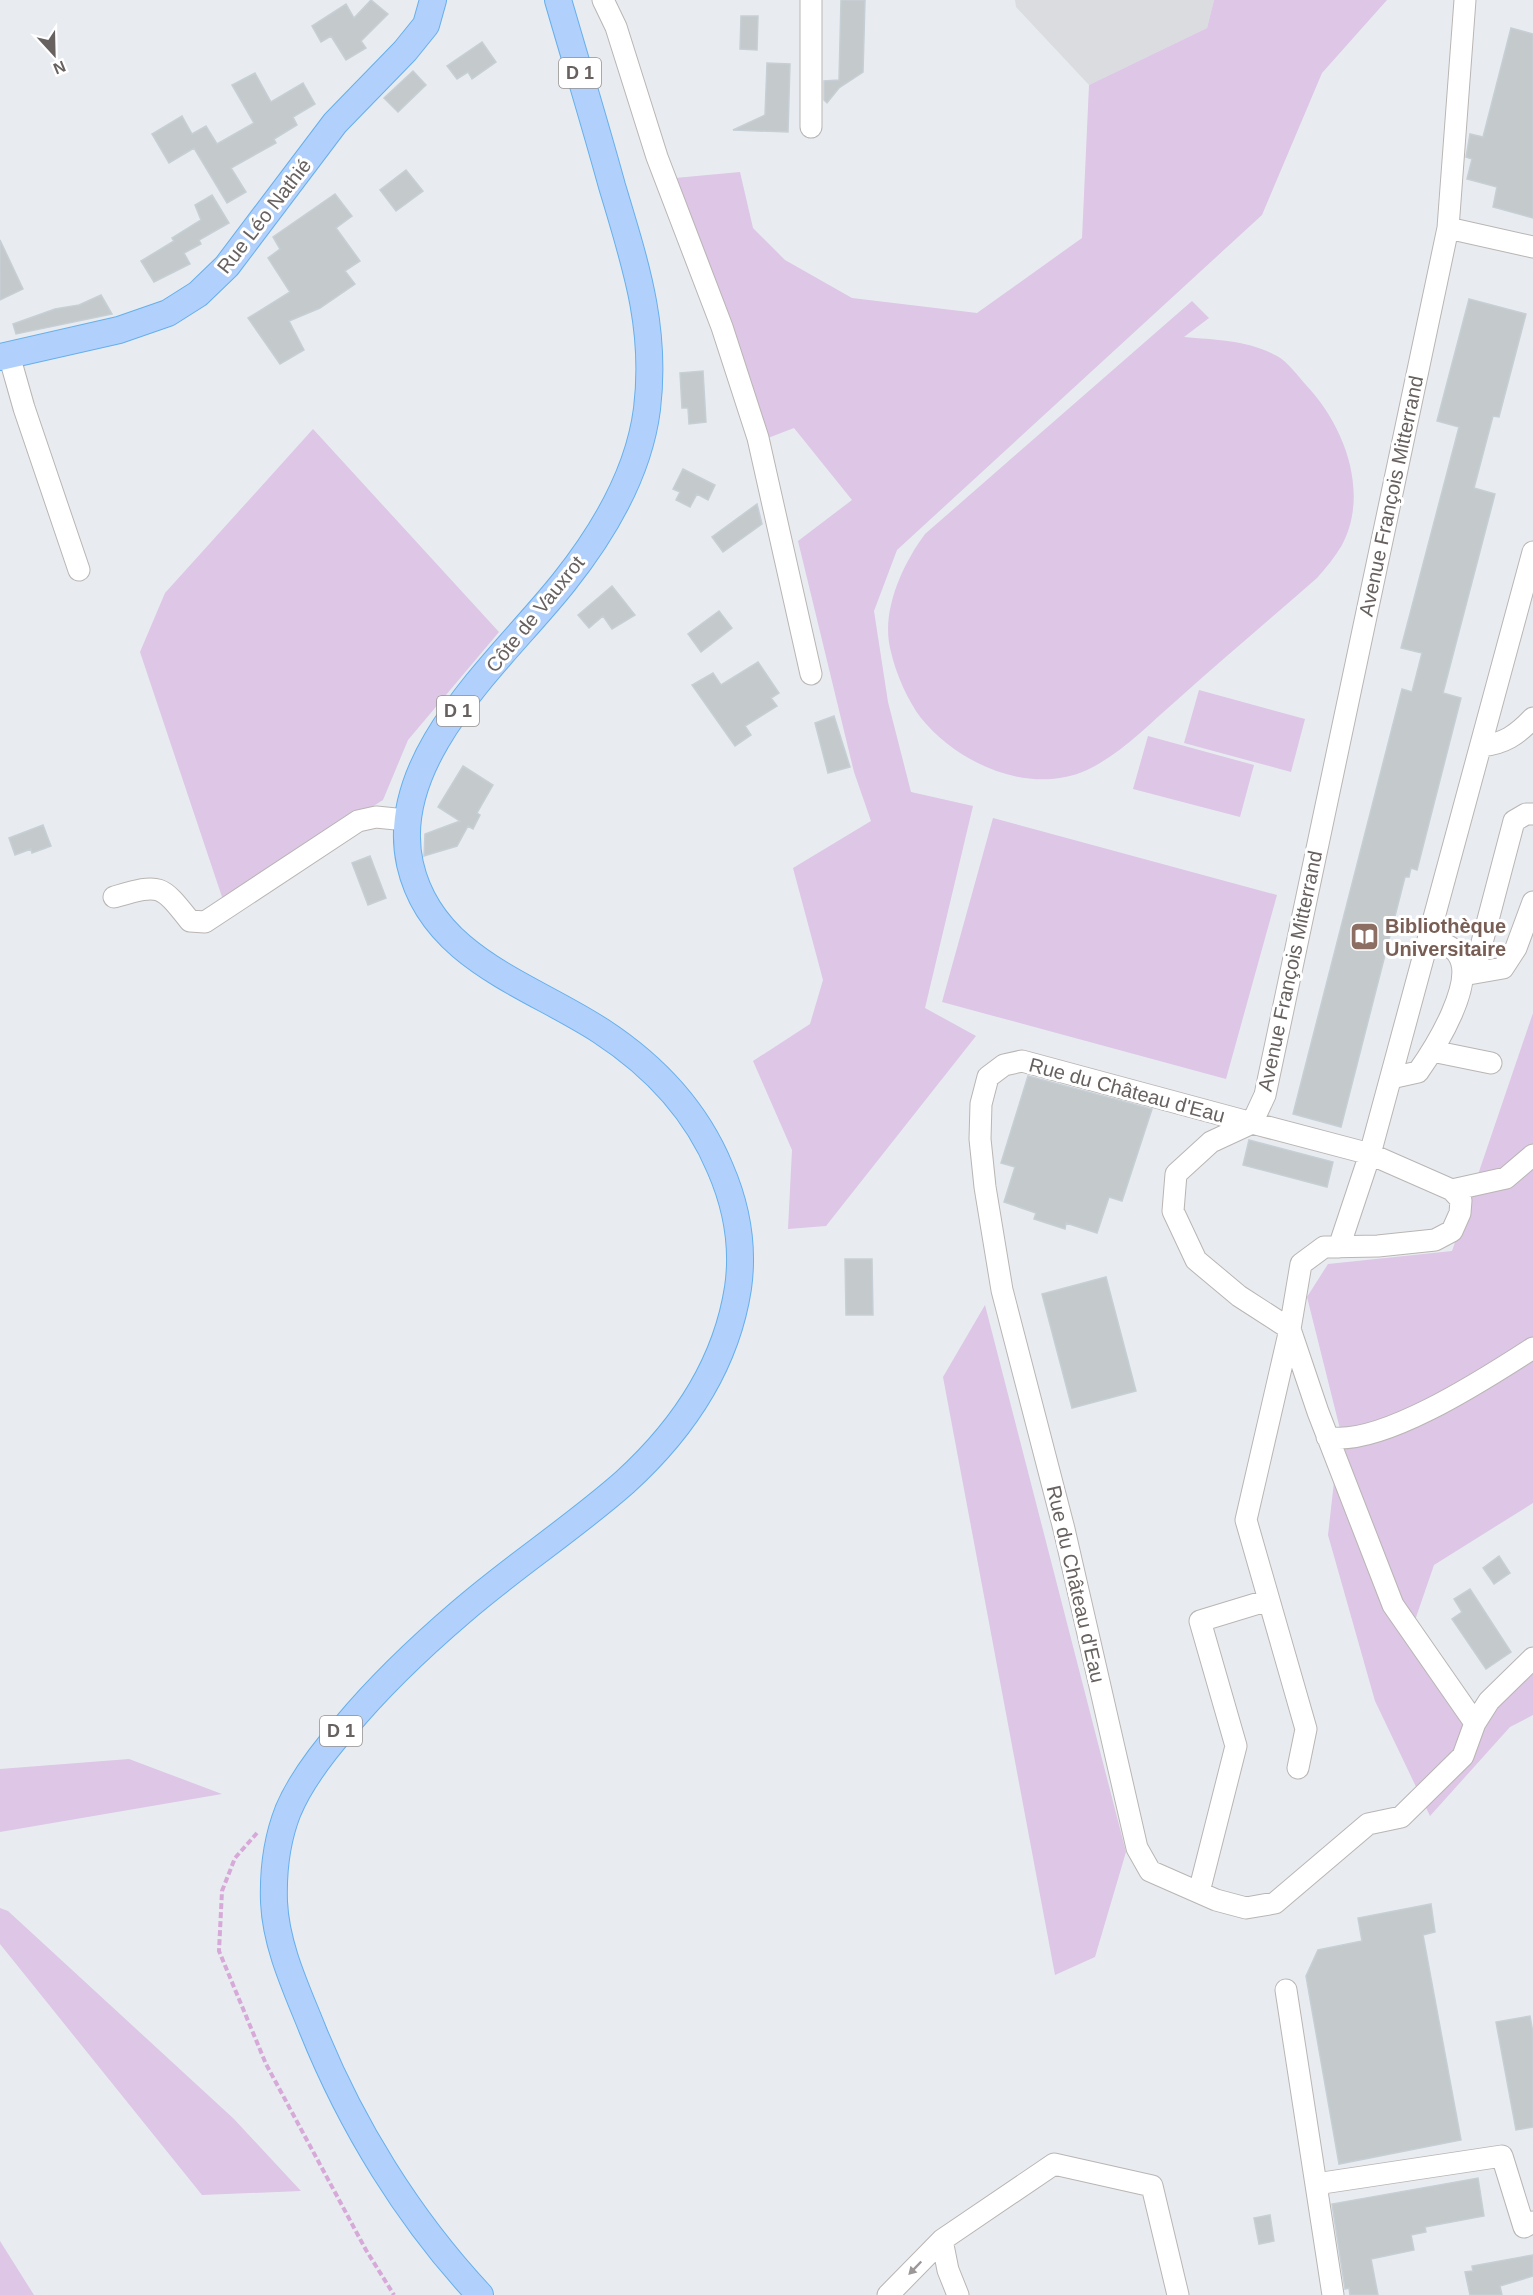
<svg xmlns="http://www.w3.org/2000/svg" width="1533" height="2295" viewBox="0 0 1533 2295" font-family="Helvetica,sans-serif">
  <rect width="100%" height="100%" fill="#e8ecf0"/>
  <path fill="#dadcdf" d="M1015 0H1214L1207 28 1089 85 1016 7Z"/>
  <path fill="#ddc6e6" d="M1214 0H1387L1322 73 1262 215 897 550 874 611 888 702 911 792 973 806 925 1008 976 1036 826 1226 788 1229 792 1150 753 1061 810 1024 823 980 793 868 871 821 854 772 798 541 852 500 794 428 768 438 675 178 740 172 753 228 785 260 852 298 977 313 1082 238 1089 85 1207 28Z
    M1192 301 1209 318 1184 337C1216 340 1248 340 1277 356 1288 362 1298 376 1306 385 1344 425 1370 492 1342 545 1335 557 1326 568 1317 578 1270 619 1223 659 1177 700 1149 724 1121 754 1087 770 1030 796 958 764 921 718 908 701 896 674 891 652 880 613 902 565 925 534Z
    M313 429 499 632 408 740 383 800 223 900 140 652 165 593Z
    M1199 690 1305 719 1291 772 1184 743Z
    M1148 736 1254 765 1240 817 1133 789Z
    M993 818 1277 895 1226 1079 942 1002Z
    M1533 1013V1503L1434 1565 1413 1626 1475 1712 1533 1666V1715L1510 1727 1430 1816 1375 1701 1328 1535 1340 1429 1307 1297 1328 1264 1452 1251Z
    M985 1305 1126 1852 1095 1957 1055 1975 943 1377Z
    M129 1759 222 1794 0 1832V1769Z
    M0 1908 8 1911 234 2119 301 2191 202 2195 0 1944Z
    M0 2241 34 2295H0Z"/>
  <path fill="#c4c9cc" stroke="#c6cfd5" stroke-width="1.5" d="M371 0 388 14 361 41 366 48 346 60 331 36 321 42 312 26 346 4 354 18Z
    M841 0H865L863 72 839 88 827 103 824 100V81L839 80Z
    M741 16H758L757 50 740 49Z
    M1511 28 1533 34V218L1493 207 1497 187 1467 179 1472 159 1466 157 1470 134 1483 137Z
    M482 42 496 62 472 79 468 72 457 79 447 66Z
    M767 63 790 64 788 132 733 130 765 115Z
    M413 71 426 85 398 112 384 98Z
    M255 73 271 102 303 83 315 104 293 117 297 125 274 139 276 143 231 168 246 192 227 203 194 148 169 163 152 134 182 116 192 134 206 126 217 144 254 123 232 85Z
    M406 170 423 191 396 211 380 190Z
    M335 194 352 216 336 228 360 261 345 271 355 284 320 308 289 321 304 350 280 364 248 318 290 292 268 258 280 249 273 237Z
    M212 195 229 223 199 240 201 244 184 253 190 264 154 282 141 261 174 241 172 238 201 220 195 205Z
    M0 240 23 289 0 300Z
    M101 295 112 314 16 334 13 324 55 309 79 305Z
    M1469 299 1526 314 1499 417 1493 416 1474 488 1495 494 1443 693 1461 698 1417 870 1411 868 1409 877H1405L1341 1127 1293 1114 1402 689 1412 692 1422 653 1401 648 1459 427 1437 421Z
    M703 371 706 422 689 424 688 408H682L680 373Z
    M683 469 715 485 708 500 697 494 690 507 676 500 680 492 673 489Z
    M757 504 762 524 723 552 712 537Z
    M612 586 635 615 612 629 603 616 589 628 578 615Z
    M719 611 732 628 701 652 688 634Z
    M758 662 779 693 771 698 777 706 745 726 751 735 735 746 692 685 713 673 721 685Z
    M834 716 850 767 828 773 815 723Z
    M463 766 493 785 477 813 480 815 473 829 468 826 457 846 424 856 425 834 460 821 438 807Z
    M43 825 51 846 32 853 31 849 15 855 9 838Z
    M370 856 386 898 368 905 352 863Z
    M1028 1076 1152 1109 1122 1201 1109 1197 1097 1233 1066 1223 1065 1229 1034 1219 1036 1213 1004 1202 1015 1167 1001 1163Z
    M1249 1140 1333 1162 1327 1187 1243 1165Z
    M845 1259H872L873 1315H846Z
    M1106 1277 1136 1391 1072 1408 1042 1294Z
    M1499 1556 1510 1573 1494 1584 1483 1568Z
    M1470 1589 1511 1652 1486 1669 1452 1619 1462 1612 1454 1599Z
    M1431 1904 1435 1932 1423 1935 1461 2140 1339 2164 1306 1976 1318 1950 1362 1941 1358 1918Z
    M1530 2016 1533 2033V2127L1516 2130 1496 2022Z
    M1478 2178 1484 2216 1425 2227 1426 2232 1411 2235 1414 2250 1371 2259 1378 2295H1350L1349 2288 1345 2289 1332 2204Z
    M1270 2215 1274 2241 1259 2244 1254 2218Z
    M1533 2255V2276L1500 2286 1502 2295H1470L1465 2272 1473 2271 1472 2266Z"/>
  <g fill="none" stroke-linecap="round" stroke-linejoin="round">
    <defs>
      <path id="minor" d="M603 0 616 27 657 157 722 327 758 438 811 674
        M1465 0 1448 228 1265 1095 1252 1123 1370 1154 1533 552
        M811 127V0
        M1448 228 1533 247
        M9 355 24 408 79 570
        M1481 746C1504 744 1517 735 1533 718
        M114 897C160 884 160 883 190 921L205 922 358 821 376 817 406 820
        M1474 973 1514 821 1526 814H1533
        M1463 975 1503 968 1516 948 1533 902
        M1432 1051 1491 1063
        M1391 1078 1418 1072C1435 1048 1478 980 1457 953 1452 946 1437 941 1429 937
        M1252 1123 1022 1061 1004 1065 988 1077 981 1104 980 1139 985 1187 1002 1290 1064 1529 1137 1848 1150 1871 1216 1900 1246 1908 1275 1903 1368 1824 1401 1817 1463 1756 1475 1723 1489 1701 1533 1658
        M1252 1123 1211 1142 1176 1174 1173 1211 1196 1260 1239 1296 1290 1329 1318 1412 1393 1605 1475 1723
        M1452 1190 1506 1178 1533 1155
        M1327 1437C1380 1448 1488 1377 1533 1348
        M1298 1768 1306 1729 1246 1520 1290 1329 1301 1264 1324 1247 1378 1246 1435 1240 1452 1231 1460 1213 1461 1200 1452 1190 1370 1154 1339 1247
        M1199 1892 1236 1746 1200 1621 1269 1600
        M1286 1990 1333 2295
        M1316 2184 1502 2156 1524 2227 1533 2222
        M942 2240 948 2270 958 2295
        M888 2295 942 2240 1054 2164 1152 2186 1178 2295"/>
      <path id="major" d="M0 357 119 330 168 313 198 294 227 266 335 123 405 51 426 25 433 0
        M480 2295C408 2218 351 2125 312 2028 296 1988 276 1946 274 1902 273 1872 277 1839 288 1811 301 1780 323 1752 345 1727 380 1685 420 1647 461 1612 514 1566 573 1528 625 1482 682 1430 726 1365 738 1288 744 1246 737 1207 720 1168 696 1110 653 1065 601 1031 529 984 431 958 410 864 386 757 504 658 564 582 603 533 639 472 647 409 657 327 635 263 612 186 595 124 576 62 558 0"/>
    </defs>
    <use href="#minor" stroke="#b9b5b3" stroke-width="23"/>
    <use href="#major" stroke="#65afec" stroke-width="28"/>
    <path stroke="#d7a9d8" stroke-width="4" stroke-dasharray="6 3" stroke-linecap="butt" d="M257 1833 235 1858 222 1891 219 1951 266 2064 366 2250 394 2295"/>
    <use href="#minor" stroke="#fff" stroke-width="21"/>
    <use href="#major" stroke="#b1d1fc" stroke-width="26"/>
  </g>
  <defs><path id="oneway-solid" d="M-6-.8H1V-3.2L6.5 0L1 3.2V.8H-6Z" transform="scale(1.5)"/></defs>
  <use fill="#9c9897" href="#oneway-solid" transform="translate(915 2268) rotate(134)"/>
  <defs>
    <symbol id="library-square" viewBox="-11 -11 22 22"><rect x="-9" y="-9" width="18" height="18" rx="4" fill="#8d6e63" stroke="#fff"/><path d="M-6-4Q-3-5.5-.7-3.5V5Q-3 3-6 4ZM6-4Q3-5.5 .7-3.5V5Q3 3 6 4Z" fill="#fff"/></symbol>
  </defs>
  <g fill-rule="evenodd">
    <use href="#library-square" x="1348" y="920" width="33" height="33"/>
  </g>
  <g text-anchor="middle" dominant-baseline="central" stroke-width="6" stroke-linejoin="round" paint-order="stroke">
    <g fill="#fff" stroke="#95908f" stroke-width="1.5">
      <rect x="559" y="58" width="42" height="30" rx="4.5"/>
      <rect x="437" y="696" width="42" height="30" rx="4.5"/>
      <rect x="320" y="1716" width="42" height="30" rx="4.5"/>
    </g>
    <g font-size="18" font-weight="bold" fill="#67615f">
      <text x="580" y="73">D 1</text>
      <text x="458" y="711">D 1</text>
      <text x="341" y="1731">D 1</text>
    </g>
    <g font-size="20" fill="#67615f" stroke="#fff">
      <text transform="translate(264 216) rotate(-52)">Rue Léo Nathié</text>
      <text transform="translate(1391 496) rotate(-78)">Avenue François Mitterrand</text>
      <text transform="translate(535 614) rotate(-51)">Côte de Vauxrot</text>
      <text transform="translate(1290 971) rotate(-78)">Avenue François Mitterrand</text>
      <text transform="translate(1127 1090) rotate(15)">Rue du Château d'Eau</text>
      <text transform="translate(1076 1584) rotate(77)">Rue du Château d'Eau</text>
    </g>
    <g font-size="20" font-weight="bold" fill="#785e54" stroke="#fff" text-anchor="start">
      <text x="1385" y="926">Bibliothèque<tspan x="1385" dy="23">Universitaire</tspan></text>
    </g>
  </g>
  <g transform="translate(54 54) rotate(158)" stroke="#ffffff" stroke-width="4.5" paint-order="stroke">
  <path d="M0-4.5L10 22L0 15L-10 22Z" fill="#67615f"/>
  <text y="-9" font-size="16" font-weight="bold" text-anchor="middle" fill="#67615f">N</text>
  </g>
</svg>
